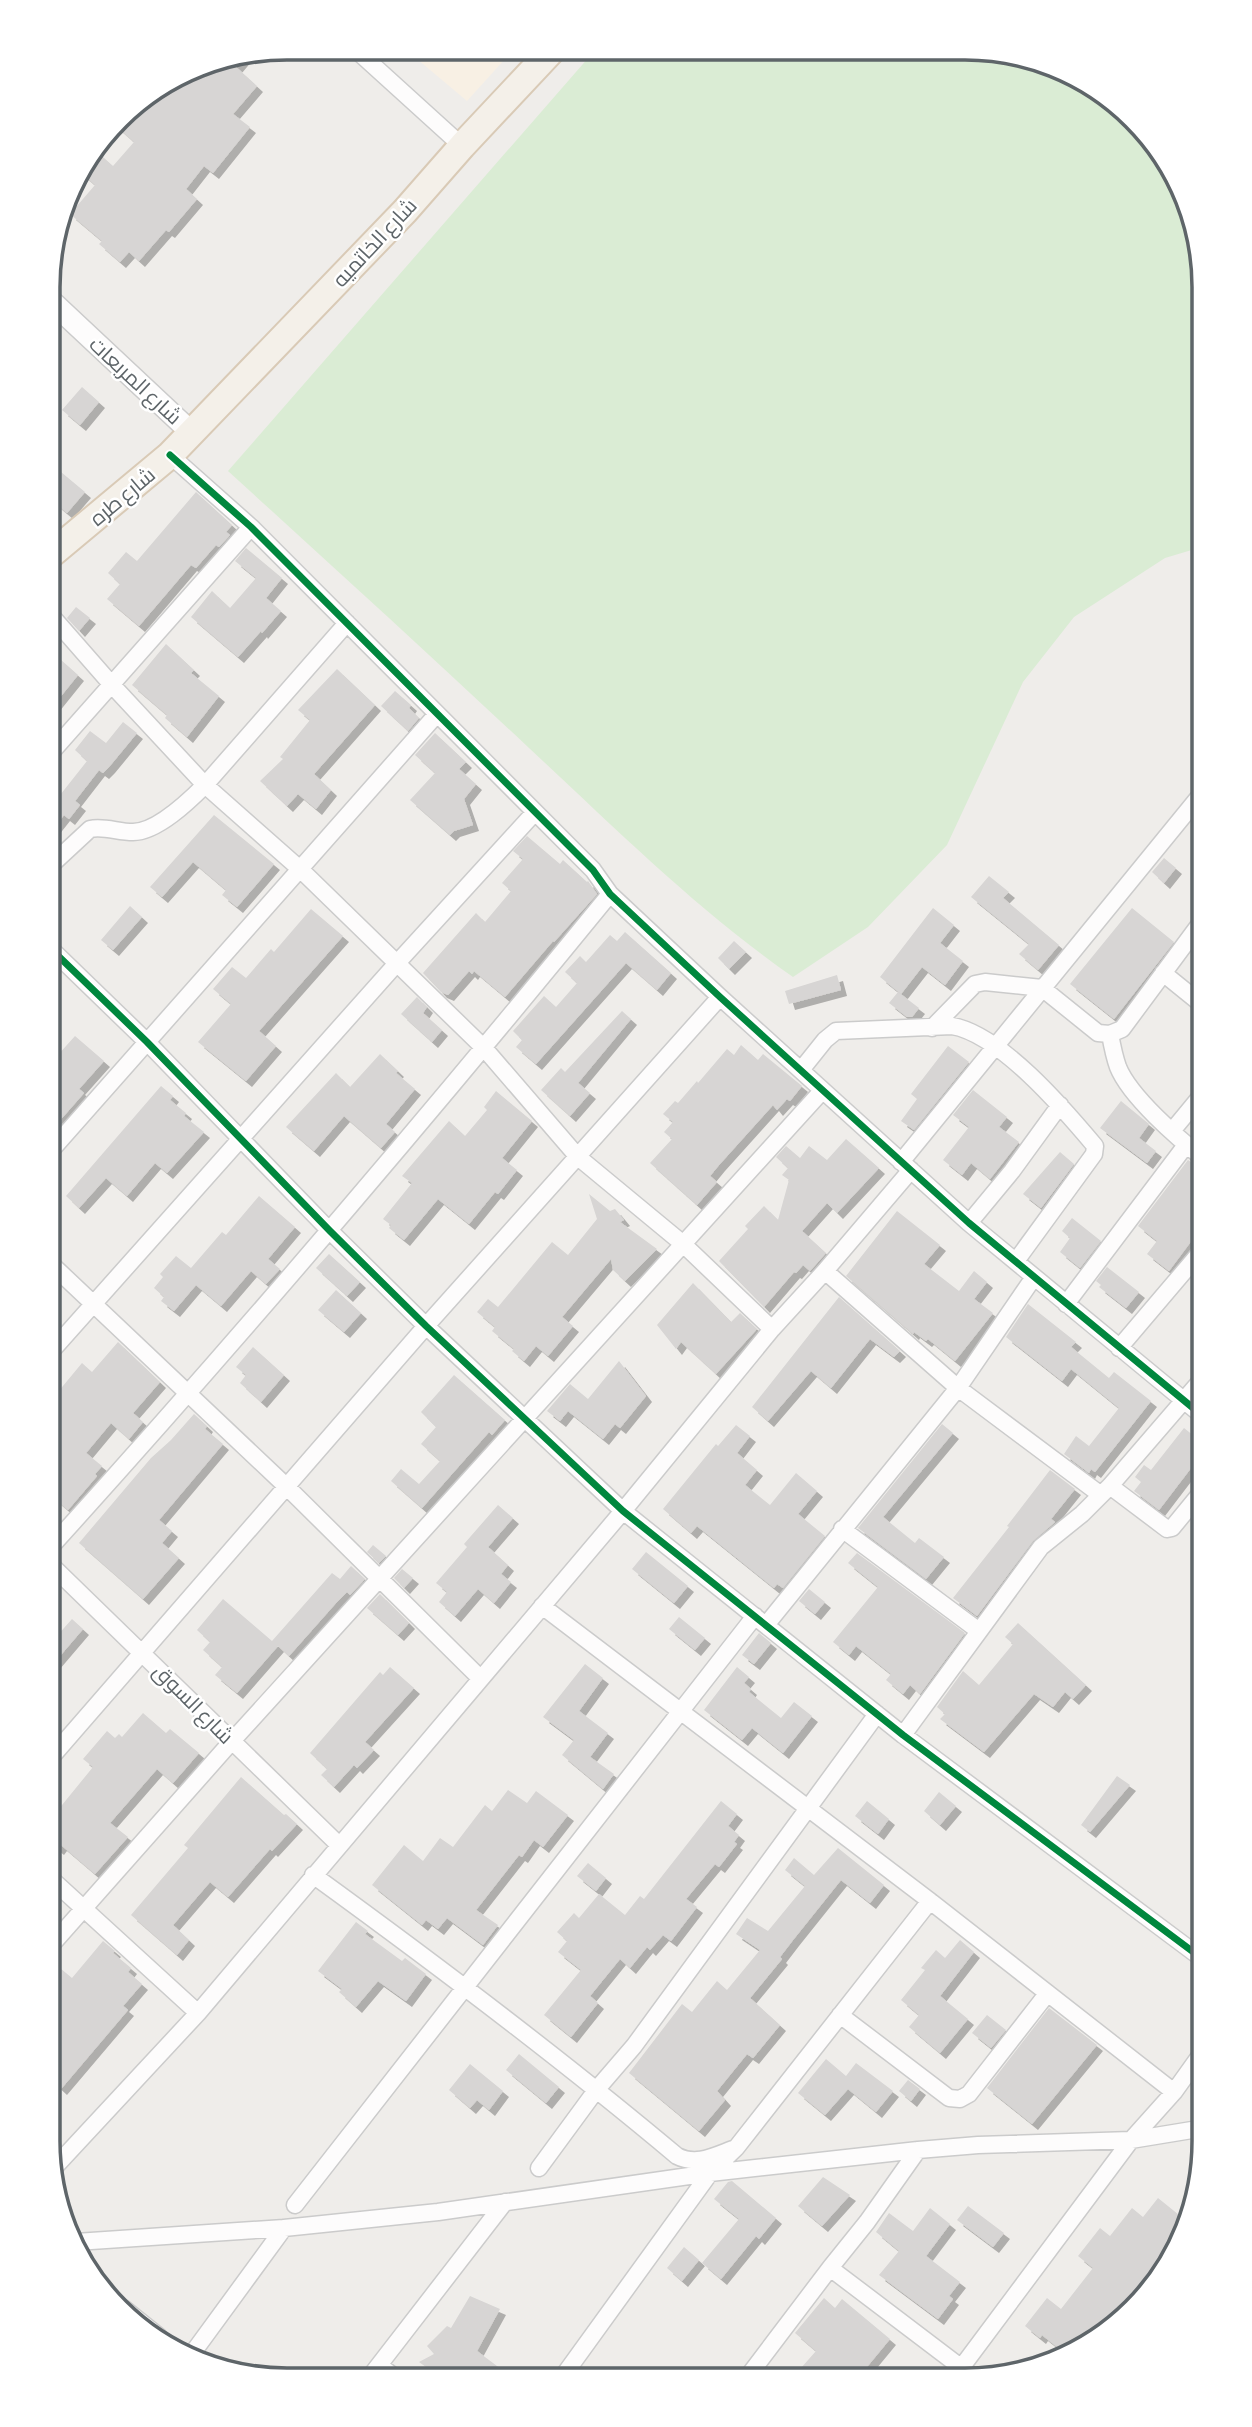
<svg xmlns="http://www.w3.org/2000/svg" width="1252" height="2427" viewBox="0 0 1252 2427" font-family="'Asap Condensed',Cairo,sans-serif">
  <defs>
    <filter id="shadow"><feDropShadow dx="6" dy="6" stdDeviation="0" flood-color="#0004"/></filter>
  </defs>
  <rect width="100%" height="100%" fill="#efedea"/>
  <path fill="#f8f0e4" d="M404 48 514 49 467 101Z"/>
  <path fill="#daecd4" d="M596 49 1012 52 1123 106 1192 210 1205 286V546L1165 558 1074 617 1023 682 947 845 868 927 793 977C697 910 614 827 529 748 430 655 329 563 228 471Z"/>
  <path fill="#d7d5d4" filter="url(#shadow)" d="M246 55 236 67 257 86 233 114 250 127 213 173 204 166 186 189 197 199 169 232 166 230 139 261 129 252 120 262 99 244 102 241 70 214 95 185 79 171 95 150 113 166 134 142 115 125 132 104 195 65Z
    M82 387 99 402 80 425 62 410Z
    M49 462 85 492 67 513 49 498Z
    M196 492 232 525 226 532 230 535 219 547 216 545 196 568 191 565 139 626 107 599 120 584 108 573 126 552 137 561Z
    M246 548 282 578 266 598 281 611 262 633 261 631 238 657 191 617 212 591 230 608 256 578 235 561Z
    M76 607 90 618 79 631 67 618Z
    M166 644 194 670 191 673 219 696 187 737 165 718 167 715 132 685Z
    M60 659 78 675 49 711V673Z
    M337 669 375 705 314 774 331 790 316 809 298 794 287 806 260 781 283 759 280 757 310 720 298 710Z
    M395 691 411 705 409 708 419 718 408 731 381 706Z
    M123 722 137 733 109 767 103 773 99 770 75 801 80 805 69 819 64 815 49 834V809L87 761 75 750 90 731 106 743Z
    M435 733 466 762 459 769 476 784 464 799 473 825 454 831 450 835 410 800 435 773 415 755Z
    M214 815 274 864 237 907 222 895 226 890 193 862 162 897 150 887Z
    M527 836 560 864 563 860 587 882 588 881 597 894 554 942 553 941 505 997 474 971 472 974 469 971 448 995 441 992 423 973 476 913 485 922 511 891 502 883 523 859 513 851Z
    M1164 858 1176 868 1164 883 1152 872Z
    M989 876 1009 892 1003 898 1059 945 1038 970 1019 954 1029 944 971 897Z
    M130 906 142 917 113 950 101 940Z
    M933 908 954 925 940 943 963 961 945 985 922 967 901 994 880 977Z
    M1132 908 1174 942 1114 1019 1070 984Z
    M311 909 343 936 259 1031 276 1046 246 1081 198 1042 231 1004 213 989 232 967 246 978 271 949 274 952Z
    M625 932 671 973 657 990 626 963 536 1064 516 1047 522 1040 513 1031 544 996 556 1007 577 983 565 972 580 956 586 962 610 935 617 941Z
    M734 941 746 952 729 969 718 958Z
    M837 975 841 990 789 1004 785 991Z
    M898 992 919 1008 912 1017H907L889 1003Z
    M417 997 427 1007 423 1013 442 1030 432 1042 401 1014Z
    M622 1011 631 1019 578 1083 590 1093 570 1116 541 1090 561 1068 565 1072Z
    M75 1036 104 1061 79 1089 84 1093 48 1134V1049L57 1056Z
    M741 1045 758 1060 763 1054 802 1086 790 1101 787 1099 777 1110 773 1105 719 1165 710 1176 717 1182 697 1205 650 1163 672 1139 664 1132 673 1122 663 1114 675 1101 678 1103 697 1081 698 1083 727 1049 734 1055Z
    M948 1046 969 1062 914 1130 901 1121 917 1099 911 1094Z
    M380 1054 398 1071 396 1073 415 1089 386 1124 395 1132 381 1148 344 1116 314 1151 286 1127 336 1073 350 1087Z
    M161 1086 173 1096 170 1100 186 1113 184 1116 204 1132 167 1173 155 1163 127 1196 106 1178 79 1208 66 1196Z
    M973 1090 1007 1117 999 1127 1019 1142 990 1179 971 1163 962 1175 943 1160 969 1127 953 1115Z
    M496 1091 532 1121 502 1158 517 1170 498 1194 495 1192 469 1224 438 1199 404 1240 389 1228 391 1225 383 1219 412 1183 402 1176 449 1121 465 1136 487 1110 484 1107Z
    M1121 1101 1149 1124 1139 1138 1156 1151 1147 1163 1100 1128Z
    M846 1139 879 1168 837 1213 827 1203 802 1231 826 1253 810 1271 803 1265 796 1273 794 1272 764 1307 719 1261 748 1229 745 1226 764 1206 778 1220 789 1180 782 1175 788 1168 776 1157 786 1146 800 1158 809 1146 827 1160Z
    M1060 1152 1074 1164 1041 1208 1023 1194Z
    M1188 1160 1198 1167 1204 1169V1224L1169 1271 1147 1254 1157 1241 1138 1226Z
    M589 1194 610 1211 615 1209 624 1220 620 1222 657 1249 625 1281 613 1270 611 1259 562 1317 573 1326 548 1356 536 1346 524 1361 512 1351 514 1349 492 1331 495 1327 477 1312 488 1299 498 1307 552 1242 568 1255 597 1219Z
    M259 1196 295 1227 268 1259 280 1269 266 1284 251 1271 221 1306 196 1285 174 1311 161 1301 164 1297 154 1288 163 1277 160 1274 176 1256 191 1268 222 1232 226 1235Z
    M897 1211 940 1245 924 1264 959 1291 974 1271 987 1282 974 1299 993 1313 955 1361 928 1339 926 1341 914 1332 913 1334 846 1276Z
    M1072 1218 1101 1241 1080 1268 1060 1252 1070 1238 1062 1231Z
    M329 1254 360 1282 347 1296 316 1268Z
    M1107 1267 1139 1292 1126 1308 1099 1287 1101 1285 1096 1281Z
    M693 1283 731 1322 740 1313 757 1329 716 1374 681 1342 676 1349 657 1325Z
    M336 1290 361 1313 344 1332 318 1310Z
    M839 1297 900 1351 894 1357 870 1339 831 1388 811 1371 768 1421 752 1407Z
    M1028 1304 1076 1342 1071 1347 1109 1378 1114 1372 1151 1401 1095 1472 1091 1469 1089 1473 1064 1454 1076 1436 1089 1446 1119 1408 1071 1369 1062 1381 1006 1337Z
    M118 1342 160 1382 133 1413 143 1422 129 1439 111 1423 86 1453 102 1466 95 1474 97 1476 68 1510 48 1493V1404L82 1363 92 1372Z
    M253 1347 284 1375 261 1402 240 1383 246 1375 236 1367Z
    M619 1361 646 1396 620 1428 615 1424 603 1439 568 1411 560 1421 547 1411 570 1384 588 1399Z
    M454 1375 505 1420 492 1435 489 1432 422 1508 391 1481 401 1469 419 1484 440 1461 421 1444 436 1427 421 1412Z
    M194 1414 207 1426 205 1429 223 1444 159 1520 172 1531 162 1543 179 1558 143 1599 79 1543 151 1458 171 1440Z
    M942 1424 953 1433 883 1517 915 1543 919 1538 944 1557 926 1579 858 1528Z
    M736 1425 750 1436 737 1453 757 1470 745 1485 770 1505 796 1473 817 1491 798 1514 825 1536 783 1588 777 1584 774 1588 697 1526 691 1533 663 1509 716 1444 718 1446Z
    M1184 1428 1204 1444V1451L1159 1510 1134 1491 1141 1482 1135 1477 1144 1465 1151 1470Z
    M1050 1470 1075 1489 1051 1519 1055 1522 1033 1541 977 1616 953 1598 1009 1527 1007 1526Z
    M498 1505 513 1518 488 1547 508 1565 501 1574 511 1582 494 1603 478 1589 455 1616 439 1602 447 1592 436 1583 467 1547 464 1544Z
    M373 1545 386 1556 379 1563 367 1552Z
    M646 1552 688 1586 674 1603 632 1569Z
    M857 1553 965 1633 920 1694 910 1685 903 1694 886 1680 891 1674 856 1646 849 1655 833 1642 878 1587 848 1563Z
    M351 1566 365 1579 350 1595 347 1592 336 1603 289 1656 278 1646 237 1693 215 1675 222 1667 203 1650 210 1642 197 1630 223 1599 272 1641 332 1573 340 1579Z
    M402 1569 413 1578 404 1588 394 1578Z
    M809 1589 825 1602 815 1614 799 1601Z
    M380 1594 409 1623 398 1635 367 1608Z
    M679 1617 705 1638 695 1650 669 1629Z
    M72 1619 83 1629 48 1670V1646Z
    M1018 1623 1086 1685 1073 1699 1065 1692 1053 1707 1034 1694 984 1752 940 1719 945 1714 937 1707 963 1671 979 1685 1013 1644 1005 1637Z
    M759 1633 771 1643 754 1664 742 1655Z
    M585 1664 603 1678 579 1711 608 1733 590 1757 614 1774 603 1789 562 1755 574 1740 543 1717Z
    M390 1667 414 1688 365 1742 374 1750 357 1768 354 1765 334 1787 321 1775 327 1769 310 1753 380 1672 383 1675Z
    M737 1667 749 1677 744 1683 751 1689 749 1692 781 1718 794 1702 812 1716 783 1753 752 1728 742 1740 704 1710Z
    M143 1713 166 1733 170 1729 199 1753 173 1783 157 1769 110 1823 128 1837 95 1874 61 1845 58 1849 48 1841V1837L56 1827 49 1821 93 1767 83 1759 107 1731 115 1738 119 1734 122 1737Z
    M1117 1776 1130 1785 1090 1832 1081 1825Z
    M241 1777 284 1815 286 1814 297 1824 272 1851 270 1849 228 1897 210 1882 173 1925 189 1940 177 1955 131 1915 188 1848 184 1845Z
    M508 1790 527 1803 536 1791 568 1815 543 1847 534 1840 522 1857 519 1855 476 1910 498 1925 483 1945 447 1918 438 1929 426 1920 422 1925 372 1885 404 1845 423 1861 440 1838 453 1847 485 1805 492 1811Z
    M939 1792 956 1806 940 1825 924 1811Z
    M721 1801 737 1814 728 1826 739 1835 734 1842 737 1844 719 1867 715 1864 686 1899 697 1907 671 1941 663 1935 650 1950 647 1947 630 1968 620 1959 590 1996 598 2003 571 2037 544 2015 581 1970 558 1952 567 1941 557 1932 574 1913 579 1918 599 1894 625 1915 640 1896 644 1899Z
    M867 1801 889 1819 878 1834 855 1816Z
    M838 1848 884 1885 870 1903 841 1880 793 1940 780 1957 782 1959 750 1998 780 2025 753 2058 747 2054 717 2091 725 2100 699 2131 629 2073 682 2004 692 2012 717 1981 727 1990 760 1950 736 1934 747 1918 768 1931 805 1886 785 1870 794 1858 814 1875Z
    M588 1863 606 1878 596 1891 577 1876Z
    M356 1922 368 1931 365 1934 402 1961 405 1958 426 1974 406 2001 378 1981 356 2007 339 1992 342 1989 318 1971Z
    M960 1940 974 1952 940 1996 968 2019 940 2053 909 2027 919 2015 901 2000 925 1970 921 1968 936 1950 945 1958Z
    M103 1941 115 1951 113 1953 131 1968 128 1972 142 1984 123 2006 128 2010 61 2089 47 2076V1971L54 1963 72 1978Z
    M1049 2008 1097 2045 1032 2124 987 2088Z
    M987 2015 1006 2030 991 2048 972 2033Z
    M519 2054 559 2087 546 2103 506 2070Z
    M826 2059 846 2076 856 2063 893 2091 876 2112 848 2089 825 2115 798 2093Z
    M470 2064 503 2091 489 2110 477 2100 470 2108 449 2090Z
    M908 2080 920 2089 911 2101 899 2091Z
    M823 2177 850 2195 822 2226 798 2206Z
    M732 2181 776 2218 759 2239 756 2236 721 2279 702 2263 739 2219 714 2199 728 2182Z
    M1158 2198 1189 2223 1187 2232 1155 2287 1099 2339 1067 2355 1042 2335 1040 2338 1025 2326 1047 2298 1061 2309 1093 2268 1078 2256 1100 2228 1110 2236 1132 2208 1143 2217Z
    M968 2206 1004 2233 993 2247 957 2220Z
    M930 2208 950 2224 926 2256 960 2282 949 2296 953 2299 938 2319 879 2275 899 2251 876 2232 889 2213 913 2231Z
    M684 2247 699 2260 682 2281 667 2268Z
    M470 2296 500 2309 477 2351 501 2369 493 2378H441L419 2362 434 2354 427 2346 447 2326 451 2328Z
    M824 2298 835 2308 842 2299 890 2339 857 2379H845L832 2369 823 2379H815L801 2368 816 2351 795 2333Z"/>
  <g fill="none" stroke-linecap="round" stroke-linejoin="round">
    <defs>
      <path id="minor" d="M354 48 462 146
        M170 455 251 527 593 870 610 894 720 997 969 1223 1204 1417
        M49 613 112 685 205 785 300 869 484 1048 578 1157 682 1243 772 1329
        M49 755 251 527
        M49 867 90 829C104 826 118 832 133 832 157 832 189 801 205 785L347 623
        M49 947 147 1042 330 1231 426 1326 623 1511 903 1735 1204 1960
        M1163 973 1205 1007
        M932 1028 975 984 985 982 1042 988 1098 1033 1110 1034 1122 1029 1205 917
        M1110 1034C1112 1045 1114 1056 1118 1067 1130 1097 1179 1139 1204 1159
        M801 1070 825 1040 836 1031 952 1026C1000 1034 1064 1109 1095 1146L1094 1154 1016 1261
        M1172 1131 1205 1091
        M48 1154 437 714
        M901 1162 1198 798 1205 796
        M969 1223 1012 1171 1060 1105
        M48 1261 287 1487 480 1678
        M825 1271 958 1388 1101 1495
        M1066 1304 1186 1145
        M1119 1348 1204 1248
        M48 1355 398 962 535 812
        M1110 1486 1167 1529 1172 1528 1204 1489
        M842 1529 979 1631
        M48 1550C242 1336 428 1117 610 894
        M48 1562 339 1845
        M542 1606 930 1901 1174 2092
        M766 1625 958 1388 1034 1277
        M903 1735 1041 1547 1082 1514 1110 1486 1204 1377
        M48 1761 426 1326 720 997
        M313 1875C437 1965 559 2057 677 2156 696 2166 714 2156 733 2149
        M48 1876 198 2013
        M47 1950 232 1741 822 1091
        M840 2015 949 2098 960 2099 969 2094 1047 1994
        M918 2150 867 2222 830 2268 975 2378
        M539 2168 597 2089 634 2046 877 1714
        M52 2170 198 2013 623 1511 772 1329 825 1271 911 1170
        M295 2205 755 1616
        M76 2242 284 2228 438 2212 710 2173 918 2150 978 2145 1131 2140 1204 2128
        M189 2358 284 2228
        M379 2365 396 2378
        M369 2378 505 2202
        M561 2379 710 2173 736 2148 930 1901
        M746 2379 830 2268
        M952 2380 1131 2140 1174 2092 1204 2050"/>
      <path id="tertiary" d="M49 299 192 433
        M122 2310 157 2338"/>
      <path id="primary" d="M49 556 170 455 405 211 462 146 553 49"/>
    </defs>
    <use href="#minor" stroke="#cbcbcb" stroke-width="19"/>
    <use href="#tertiary" stroke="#cbcbcb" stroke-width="24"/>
    <use href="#primary" stroke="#d9cab6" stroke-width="30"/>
    <use href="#minor" stroke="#fdfcfc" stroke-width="16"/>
    <use href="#tertiary" stroke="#fdfcfc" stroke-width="21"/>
    <use href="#primary" stroke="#f4f0e9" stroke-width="26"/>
    <defs>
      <path id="cycleway" d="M170 455 251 527 593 870 610 894 720 997 969 1223 1204 1417
        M49 947 147 1042 330 1231 426 1326 623 1511 903 1735 1204 1960"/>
    </defs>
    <use href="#cycleway" stroke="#fff" stroke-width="11"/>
    <use href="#cycleway" stroke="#00873e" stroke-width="7"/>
  </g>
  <g text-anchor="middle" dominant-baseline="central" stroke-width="5" stroke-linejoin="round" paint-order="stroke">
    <g font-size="21" fill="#5e6569" stroke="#fff">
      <text transform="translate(374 242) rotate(-47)">شارع الخاتميه</text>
      <text transform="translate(136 380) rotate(43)">شارع المربعات</text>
      <text transform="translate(122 496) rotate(-40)">شارع طره</text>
      <text transform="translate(194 1703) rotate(45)">شارع السوق</text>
    </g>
  </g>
  <path d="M0 0H1252V2427H0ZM287 60H965A227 227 0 0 1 1192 287V2141A227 227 0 0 1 965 2368H287A227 227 0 0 1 60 2141V287A227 227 0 0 1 287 60Z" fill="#fff" fill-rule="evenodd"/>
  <path fill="none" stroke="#5e6569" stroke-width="3.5" d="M287 60H965A227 227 0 0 1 1192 287V2141A227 227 0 0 1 965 2368H287A227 227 0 0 1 60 2141V287A227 227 0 0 1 287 60Z"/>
</svg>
